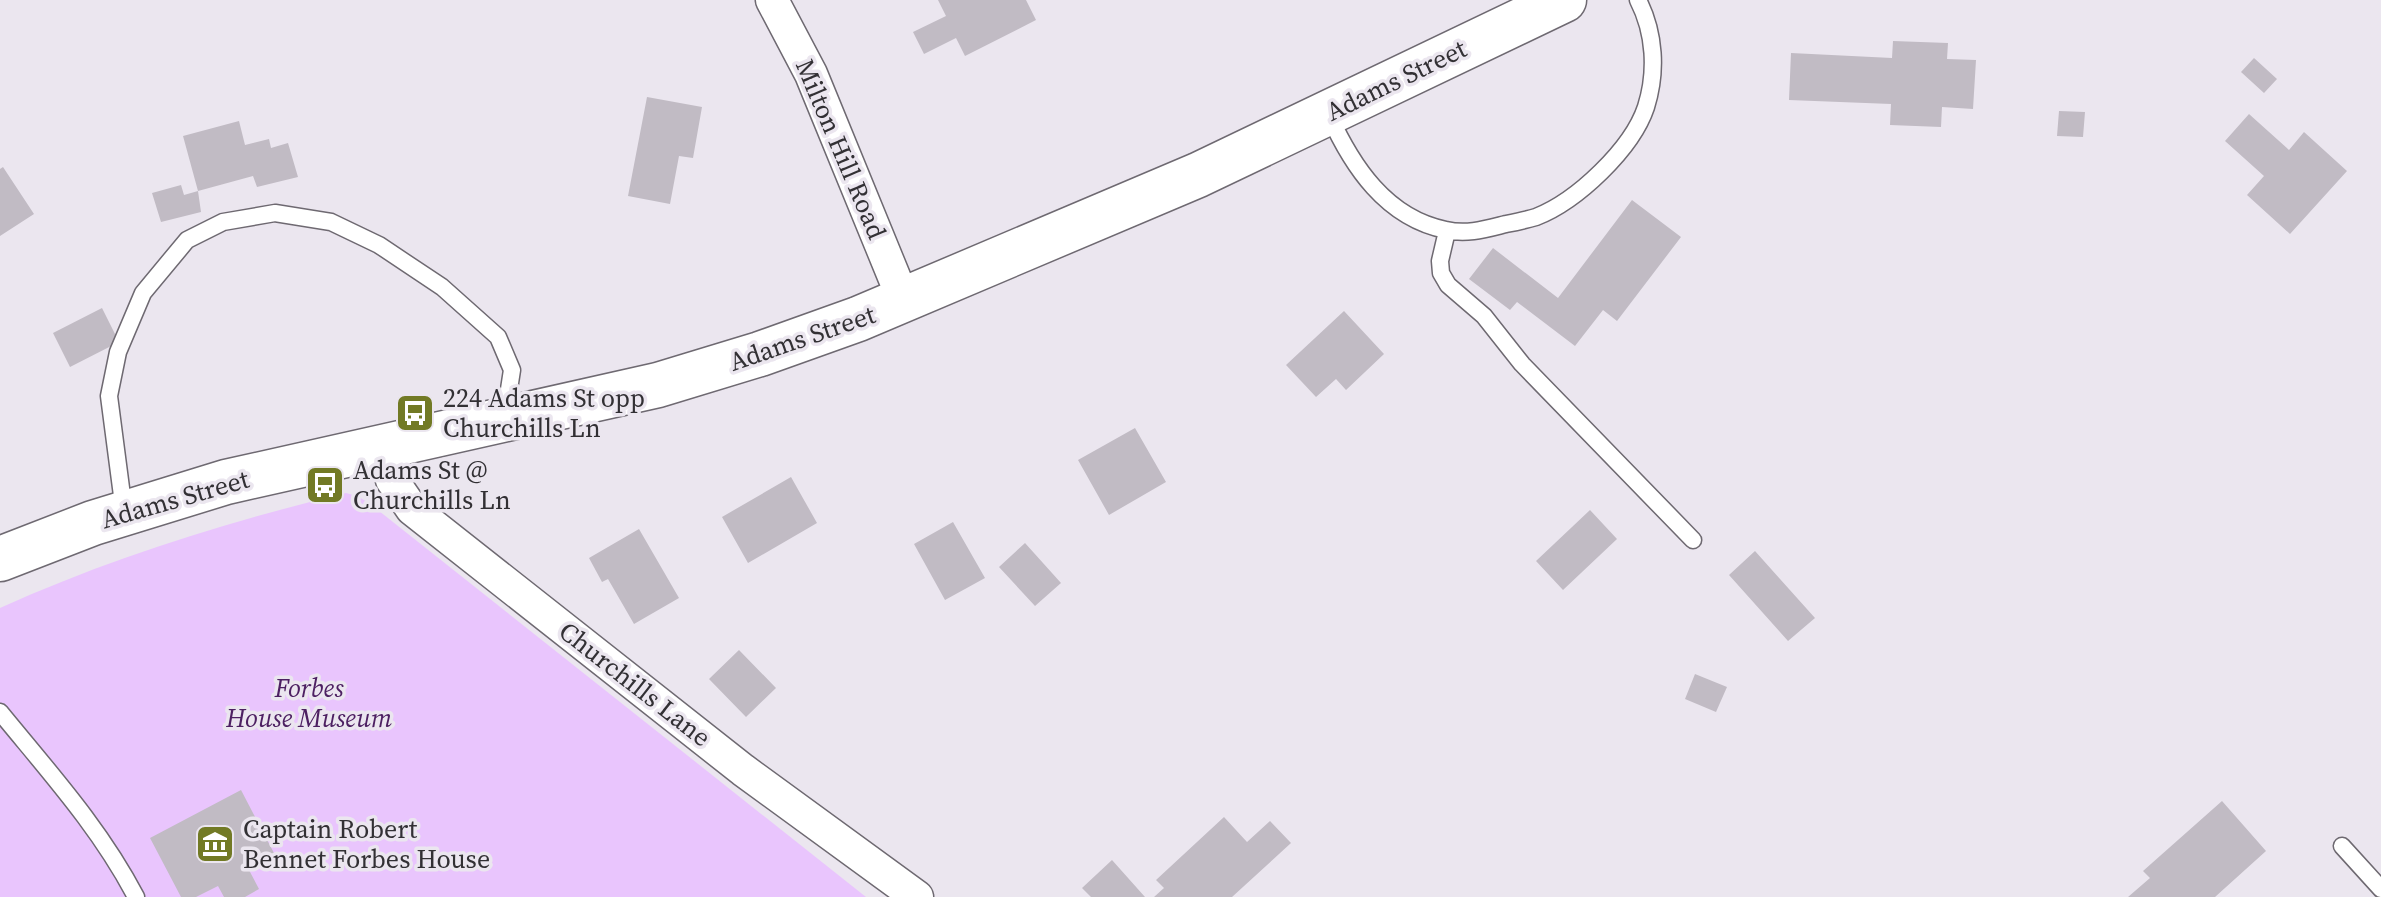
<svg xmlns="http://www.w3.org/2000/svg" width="2381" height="897" viewBox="0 0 2381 897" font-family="'Source Serif 4',serif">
  <rect width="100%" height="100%" fill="#ebe6ef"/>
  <path fill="#e9c5fd" d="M346 493 357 496 369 503 866 897H0V608C111 558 227 522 346 493Z"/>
  <path fill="#c1bbc4" d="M938 0H1026L1036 20 965 56 956 38 924 54 913 32 946 16Z
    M1893 41 1948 43 1947 59 1976 60 1973 109 1942 107 1941 127 1890 125 1891 104 1789 100 1791 53 1892 58Z
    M2254 58 2277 79 2264 93 2241 72Z
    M647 97 702 107 693 158 679 156 670 204 628 196Z
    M2059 111 2085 112 2083 137 2057 136Z
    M2249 114 2289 150 2304 132 2347 171 2290 234 2247 195 2264 176 2225 141Z
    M239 121 245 145 269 139 271 148 288 143 298 177 257 187 253 176 198 191 201 212 161 222 152 193 181 185 184 195 198 191 183 136Z
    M3 167 34 214 0 236V169Z
    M1632 200 1681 237 1617 321 1603 310 1575 346 1517 302 1510 310 1469 279 1493 248 1558 298Z
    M102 308 119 342 70 367 53 333Z
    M1344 311 1384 354 1346 390 1336 379 1316 397 1286 365Z
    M1135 428 1166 482 1109 515 1078 460Z
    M791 477 817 523 748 563 722 517Z
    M1590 510 1617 539 1563 590 1536 561Z
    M953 522 985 578 945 600 914 544Z
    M639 529 679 598 634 624 608 579 602 582 589 558Z
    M1025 543 1061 583 1035 606 999 567Z
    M1755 551 1815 618 1788 641 1729 575Z
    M739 650 776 688 746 717 709 679Z
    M1695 674 1727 687 1716 712 1685 699Z
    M241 790 275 855 249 870 259 889 245 897H224L218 886 196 897H181L150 838Z
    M2222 801 2266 851 2215 897H2128L2150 878 2143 871Z
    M1224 817 1247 842 1270 821 1291 843 1232 897H1154L1164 888 1156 880Z
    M1112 860 1145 897H1091L1082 888Z"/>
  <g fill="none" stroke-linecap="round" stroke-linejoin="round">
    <defs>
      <path id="service" d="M1329 115C1352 166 1386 218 1446 230 1467 235 1486 229 1506 224 1516 222 1526 220 1536 217 1577 201 1632 149 1646 107 1657 72 1655 33 1638 0
        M1447 231 1440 261 1441 273 1448 285 1484 316 1522 364 1693 540
        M124 511 109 396 118 352 143 293 187 240 223 222 275 213 331 222 379 245 442 287 498 337 512 370 505 415
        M0 712C49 772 100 828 136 897
        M2342 846 2381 889"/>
      <path id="minor" d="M772 0 811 74 904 301
        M383 447 392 480 412 509 743 770 917 897"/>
      <path id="secondary" d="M0 559 93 523 226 482 658 385 760 354 858 319 1198 175 1564 0"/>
    </defs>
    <use href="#service" stroke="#6e6971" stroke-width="19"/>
    <use href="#minor" stroke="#6e6971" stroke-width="35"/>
    <use href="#secondary" stroke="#6e6971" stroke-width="47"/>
    <use href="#service" stroke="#fff" stroke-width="16"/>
    <use href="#minor" stroke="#fff" stroke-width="32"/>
    <use href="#secondary" stroke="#fff" stroke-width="44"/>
  </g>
  <defs>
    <symbol id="bus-square" viewBox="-11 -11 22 22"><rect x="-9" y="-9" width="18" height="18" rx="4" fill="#727a25" stroke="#ebe6ef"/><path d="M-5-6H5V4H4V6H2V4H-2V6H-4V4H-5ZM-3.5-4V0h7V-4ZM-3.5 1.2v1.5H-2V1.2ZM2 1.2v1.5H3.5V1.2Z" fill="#fff"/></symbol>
    <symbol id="museum-square" viewBox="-11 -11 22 22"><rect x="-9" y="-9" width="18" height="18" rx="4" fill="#727a25" stroke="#ebe6ef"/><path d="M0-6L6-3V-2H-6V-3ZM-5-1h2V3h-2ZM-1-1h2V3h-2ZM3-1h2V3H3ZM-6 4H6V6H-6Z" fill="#fff"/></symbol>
  </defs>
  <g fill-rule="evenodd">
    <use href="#bus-square" x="393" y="391" width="44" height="44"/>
    <use href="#bus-square" x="303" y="463" width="44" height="44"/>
    <use href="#museum-square" x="193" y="822" width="44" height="44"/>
  </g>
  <g text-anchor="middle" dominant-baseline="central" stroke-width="7" stroke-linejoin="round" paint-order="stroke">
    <g font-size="26" fill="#323034" stroke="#ebe6ef">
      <text transform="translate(1396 80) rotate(-26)">Adams Street</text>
      <text transform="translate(841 149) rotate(67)">Milton Hill Road</text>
      <text transform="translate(802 338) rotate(-19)">Adams Street</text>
      <text transform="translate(175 499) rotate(-16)">Adams Street</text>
      <text transform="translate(635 684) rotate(38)">Churchills Lane</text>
    </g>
    <g font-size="26" fill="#323034" stroke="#ebe6ef" text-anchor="start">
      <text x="443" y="398">224 Adams St opp<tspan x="443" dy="30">Churchills Ln</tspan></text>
      <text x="353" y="470">Adams St @<tspan x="353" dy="30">Churchills Ln</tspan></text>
      <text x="243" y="829">Captain Robert<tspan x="243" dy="30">Bennet Forbes House</tspan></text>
    </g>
    <g font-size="26" font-style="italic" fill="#4d2062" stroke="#ebe6ef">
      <text x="309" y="688">Forbes<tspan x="309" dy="30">House Museum</tspan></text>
    </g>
  </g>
</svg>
